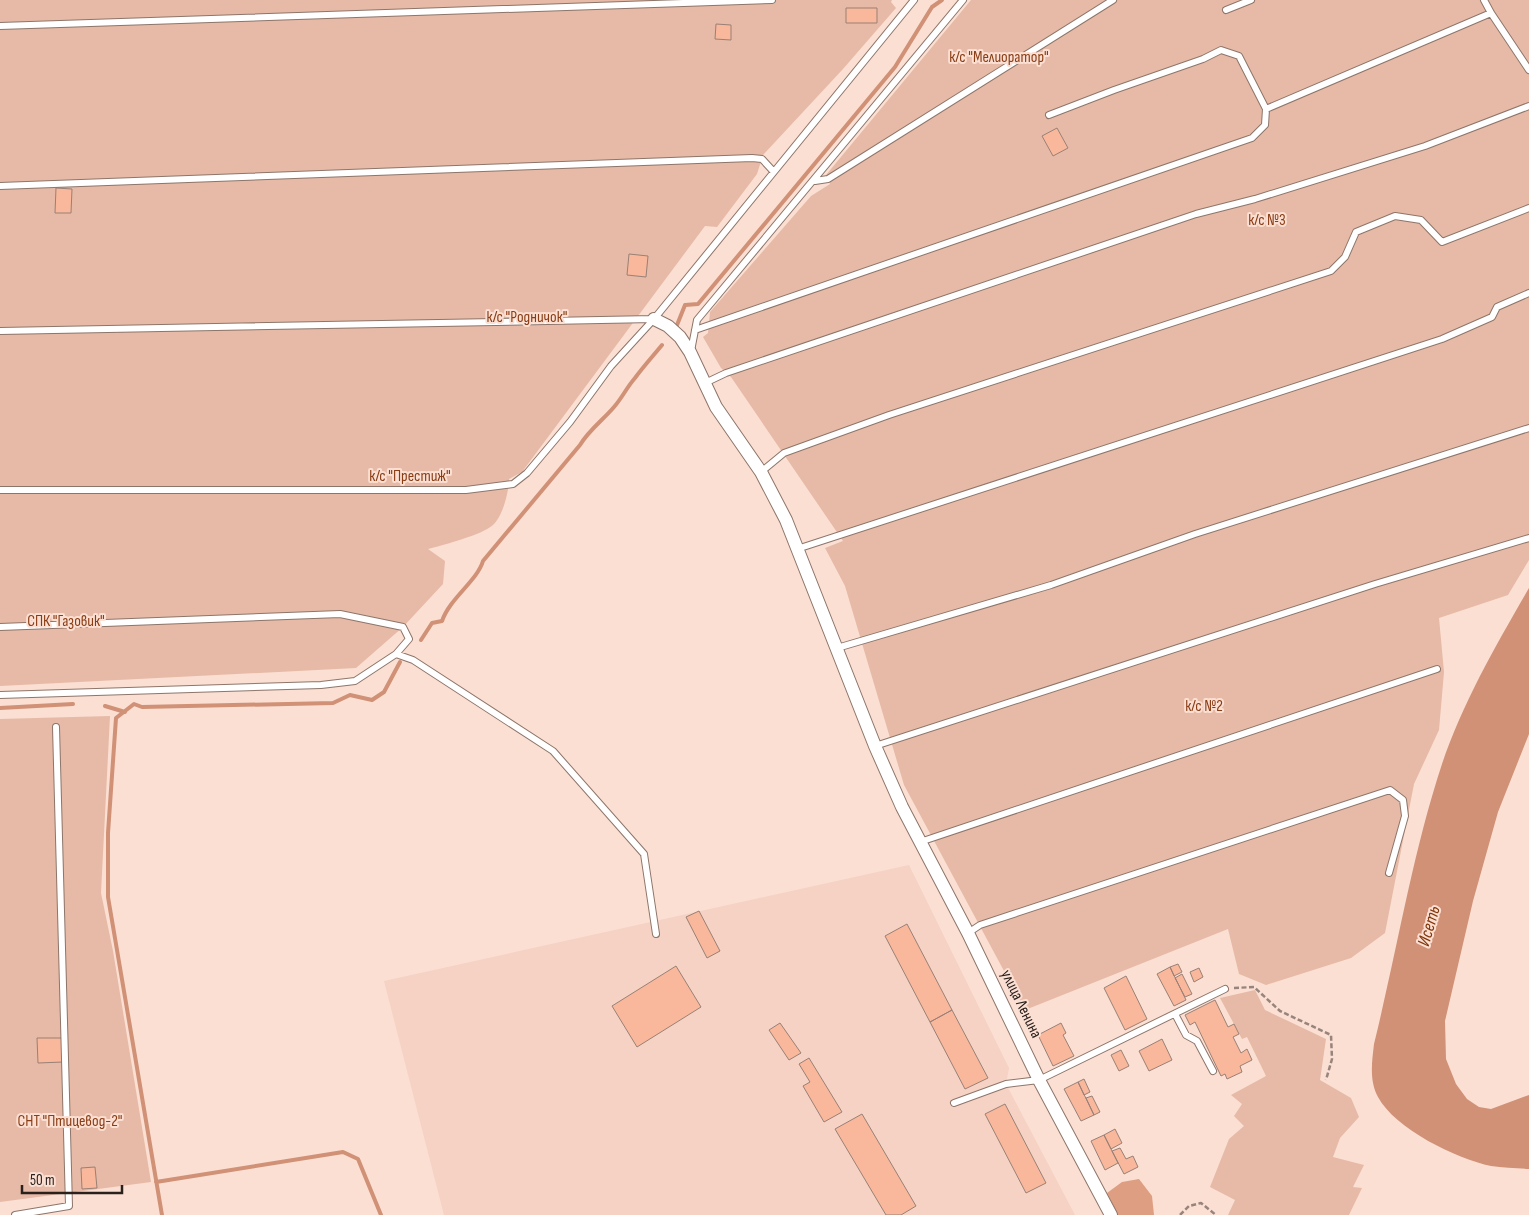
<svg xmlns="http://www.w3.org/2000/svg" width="1529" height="1215" viewBox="0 0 1529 1215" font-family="'Sofia Sans Condensed',sans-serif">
  <rect width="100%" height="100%" fill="#fbdfd3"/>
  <path fill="#f5d2c3" d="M909 865 1009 1068 1006 1084 1075 1215H444L384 981Z"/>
  <path fill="#e6baa6" d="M0 0H892L891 2 896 8 843 69 763 155 757 174 717 227 705 226 522 472 509 479C509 491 503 516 493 525 482 535 443 545 428 549L445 561 443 584 403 627 356 668 0 686Z
    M971 0H1529V560L1508 595 1439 618 1444 672 1439 730 1414 784 1385 933 1351 958 1266 985 1239 974 1228 929 1025 1010 904 785 845 586 825 548 843 541 731 377 721 368 703 337 708 333 710 312 811 196 830 184 826 175Z
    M110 716 101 893 113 951 151 1182 0 1202V719Z
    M1255 990 1265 1010 1326 1039 1320 1080 1351 1098 1359 1117 1340 1138 1333 1157 1364 1165 1353 1187 1362 1188 1349 1215H1228L1235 1200 1210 1187 1229 1139 1244 1126 1234 1116 1242 1104 1231 1095 1266 1076 1247 1037 1242 1039 1220 998Z"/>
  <path fill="#de9e82" d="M1139 1179 1152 1196 1154 1215H1118L1107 1193 1122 1182Z"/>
  <path fill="#d09176" d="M1529 588V734L1498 812 1473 901 1445 1021 1446 1059 1456 1084 1467 1099 1479 1107 1491 1109 1529 1095V1169C1517 1168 1503 1168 1491 1166 1457 1159 1395 1129 1378 1097 1369 1080 1372 1062 1374 1044 1397 951 1412 855 1442 764 1463 702 1496 645 1529 588Z"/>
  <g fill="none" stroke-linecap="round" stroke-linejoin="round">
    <path stroke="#d09176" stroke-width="4" d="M677 325 685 305 698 304 895 67 932 7 942 0
      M421 640 432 623 442 621C450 598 477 581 483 561L580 445C589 430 603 420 614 407 622 398 627 387 635 378 643 367 653 356 662 345
      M105 706 125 712
      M0 708 73 704
      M156 1182 343 1152 358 1159 381 1215
      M162 1215 108 897V833L116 718 134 704 142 707 333 703 350 695 372 700 384 692 400 662"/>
  </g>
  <path fill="#f9b89b" stroke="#998076" d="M846 8H877V23H846Z
    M716 24 731 25V40L715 39Z
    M1057 128 1068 148 1053 156 1042 136Z
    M56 188 72 189 71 213H55Z
    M629 254 648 256 646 277 627 275Z
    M699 911 720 951 707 958 686 917Z
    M907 924 952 1010 930 1022 885 936Z
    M1178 964 1182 972 1174 976 1170 967Z
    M676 966 701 1007 637 1047 612 1006Z
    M1170 967 1186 1000 1174 1006 1157 974Z
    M1199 968 1203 977 1194 982 1190 972Z
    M1182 974 1192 994 1185 997 1175 978Z
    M1126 976 1147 1019 1125 1030 1104 988Z
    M1215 1000 1228 1027 1234 1024 1239 1034 1233 1037 1241 1053 1247 1049 1252 1060 1240 1066 1242 1072 1227 1079 1225 1074 1221 1076 1195 1022 1190 1025 1185 1015Z
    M952 1010 988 1078 965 1089 930 1022Z
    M780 1023 801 1053 789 1060 769 1030Z
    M1061 1023 1066 1033 1063 1035 1074 1056 1053 1066 1038 1035Z
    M37 1038H62L63 1062 38 1063Z
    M1162 1039 1172 1060 1149 1071 1139 1051Z
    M1121 1050 1129 1066 1119 1071 1111 1055Z
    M809 1058 842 1112 824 1122 803 1086 810 1082 799 1064Z
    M1084 1079 1090 1092 1084 1095 1078 1082Z
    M1078 1082 1094 1115 1081 1121 1064 1089Z
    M1092 1096 1100 1112 1094 1115 1086 1098Z
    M1005 1104 1046 1183 1026 1193 985 1114Z
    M862 1114 916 1206 901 1215H886L835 1129Z
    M1115 1129 1122 1143 1111 1149 1104 1135Z
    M1104 1135 1118 1163 1105 1170 1091 1141Z
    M1120 1148 1126 1159 1133 1156 1138 1167 1124 1174 1112 1151Z
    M95 1167 97 1188 82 1189 81 1168Z"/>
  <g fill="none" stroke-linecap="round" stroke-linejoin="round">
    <defs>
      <path id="lane" d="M1484 0 1491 13
        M1226 10 1251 0
        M0 26 772 0
        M1049 115 1114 90 1203 59 1221 50 1239 56 1266 109
        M815 181 828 179 1113 0
        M0 186 752 158 762 159 773 171
        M695 330 1252 138 1265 125 1266 109 1491 13 1529 70
        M0 331 654 319
        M691 351 697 320 963 0
        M705 383 726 373 1196 214 1255 199 1425 146 1529 106
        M761 472 784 453 889 415 1331 271 1345 257 1356 232 1395 216 1421 220 1442 242 1529 208
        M0 490H466L513 484 527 473 570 422 611 366 654 319 914 0
        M797 549 1442 339 1492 317 1497 307 1529 293
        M0 627 340 614 403 627 409 639 396 654
        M837 648 1051 585 1195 534 1529 428
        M0 695 321 685 355 681 396 654 413 660 553 751 644 854 656 934
        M875 746 1375 584 1529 538
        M920 842 1437 669
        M968 933 980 925 1390 790 1403 800 1405 816 1389 873
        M1175 1014 1186 1035 1197 1041 1213 1071
        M954 1103 1006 1084 1039 1080 1225 989
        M15 1215 69 1206 56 727"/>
      <path id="street" d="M654 319 668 326 680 337 690 352 716 407 761 472 786 520 875 746 902 807 968 933 1039 1080 1111 1215"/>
    </defs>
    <use href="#lane" stroke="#8d756a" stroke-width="8"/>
    <use href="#street" stroke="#8d756a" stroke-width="14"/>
    <path stroke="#97847c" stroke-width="2.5" stroke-dasharray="5 2.5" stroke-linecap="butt" d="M1234 988 1254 987 1280 1011 1331 1035 1332 1059 1326 1080
      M1180 1215 1189 1206 1201 1203 1216 1215"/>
    <use href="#lane" stroke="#fff" stroke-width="6"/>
    <use href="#street" stroke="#fff" stroke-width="12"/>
  </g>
  <g text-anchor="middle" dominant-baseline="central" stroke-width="4" stroke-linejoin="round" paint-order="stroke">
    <g font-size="16" fill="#8a3d15" stroke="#fbdfd3">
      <text x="999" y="57">к/с "Мелиоратор"</text>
      <text x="1267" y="220">к/с №3</text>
      <text x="527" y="317">к/с "Родничок"</text>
      <text x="410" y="476">к/с "Престиж"</text>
      <text x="66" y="621">СПК "Газовик"</text>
      <text x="1204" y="706">к/с №2</text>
      <text x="70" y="1121">СНТ "Птицевод-2"</text>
    </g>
    <g font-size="16" fill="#2a201c" stroke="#fbdfd3">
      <text transform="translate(1021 1004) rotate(64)">улица Ленина</text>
    </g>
    <g font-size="18" font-style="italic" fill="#82360b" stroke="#fbdfd3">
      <text transform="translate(1429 926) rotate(-74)">Исеть</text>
    </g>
  </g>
  <path d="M22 1185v8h100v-8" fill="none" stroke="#2a201c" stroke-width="2.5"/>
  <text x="30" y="1185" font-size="15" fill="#2a201c" stroke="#fbdfd3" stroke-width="4" paint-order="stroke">50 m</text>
</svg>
